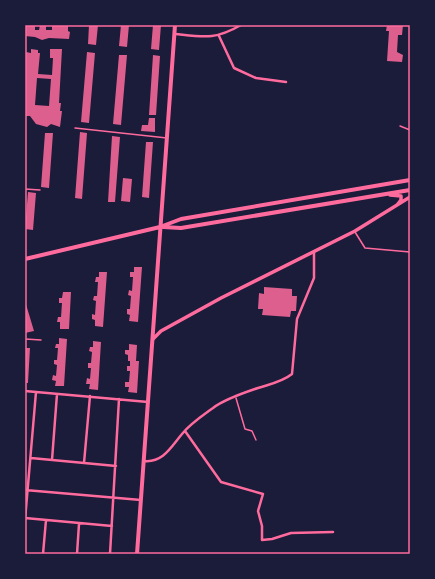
<svg xmlns="http://www.w3.org/2000/svg" width="435" height="579" viewBox="0 0 435 579" font-family="'IBM Plex Serif',serif">
  <rect width="100%" height="100%" fill="#1b1b3a"/>
  <path fill="#dd5f8e" fill-rule="evenodd" d="M25 25H35V30H39L40 25H46V30H52V25H68V31L70 32 69 39 49 38 42 40 35 37 25 36Z
    M89 25H98L96 45 88 44Z
    M121 25H129L127 47 119 46Z
    M153 25H161L159 50 151 49Z
    M387 25H403L402 35H398L397 52 403 55 402 62 387 61 389 31H386Z
    M31 49 38 50V53H40L38 74 52 75 53 58H50V49H62L59 103H61L60 111H62L60 127 51 124 47 127 36 124 30 116H25V65H26V52L31 53ZM37 78 51 79 49 106 35 105Z
    M87 52 95 53 89 123 81 122Z
    M119 55H127L121 125 113 124Z
    M153 55 160 56 156 115H149Z
    M149 118H155V132L141 131 142 125H148Z
    M80 132 87 133 82 199 75 198Z
    M45 133H53L49 188 41 187Z
    M112 136 120 137 115 202H108Z
    M146 142H153L149 198 142 197Z
    M123 178 132 179 130 202 121 201Z
    M28 192 36 193 33 230 25 229Z
    M134 267H142L138 322 129 321 130 315 127 314V309H130L131 296 128 295 129 290 132 291 133 277H130V272H134Z
    M99 272H107L103 327 95 326V320L92 319V314L95 315 96 301 93 300 94 296H97L98 282H95L96 277H99Z
    M264 287 292 289V296H297L296 311H291L290 317 262 315 263 309H258L259 293 264 294Z
    M63 292H71L69 329H60V322H57L58 317H61L62 303H59V298H62Z
    M25 301 34 331 25 333Z
    M59 338 67 339 64 386H55L56 381 52 380 53 375 56 376 57 365 54 364V360H57L58 348H55L56 344H59Z
    M93 341 101 342 98 390 89 389 90 384H86L87 378 90 379 91 368H88V363H91L92 352 89 351 90 347H93Z
    M129 344 137 345 136 361H139L137 393 128 392 129 387H125V382H129L130 371H127V366H130V361H128V355L125 354V350H129Z
    M25 348H30L28 383H25Z"/>
  <g fill="none" stroke-linecap="round" stroke-linejoin="round">
    <path stroke="#ff6b9d" stroke-width="1.5" d="M400 126 410 130
      M75 128 167 138
      M25 189 40 190
      M355 232 365 248 410 252
      M25 339 41 340
      M236 398 245 429 252 431 256 440"/>
    <path stroke="#ff6b9d" stroke-width="2.5" d="M175 34C204 37 215 40 241 25
      M219 36 234 68 256 78 286 82
      M25 391 148 402
      M185 431 221 482 263 494 258 511 262 526V540L272 539 291 533 333 532
      M31 458 116 466
      M52 460 57 394
      M144 461C163 463 171 447 182 434 190 424 202 416 213 408 222 401 246 392 258 388 270 384 282 382 292 374L297 319 314 278V252
      M84 463 90 396
      M25 490 141 500
      M25 518 112 526
      M25 520 36 392
      M43 554 46 520
      M77 554 79 524
      M110 554 119 399"/>
    <path stroke="#ff6b9d" stroke-width="3.5" d="M390 195 401 196V200L397 205
      M153 339 161 331 221 298 355 231 410 197"/>
    <path stroke="#ff6b9d" stroke-width="4" d="M163 227 181 228 410 190
      M25 259 160 227 181 219 410 180
      M137 554 175 25"/>
  </g>
  <rect width="435" height="579" fill="none" stroke="#1b1b3a" stroke-width="52"/>
  <rect x="26" y="26" width="383" height="527" fill="none" stroke="#ff6b9d" stroke-width="1.5"/>
</svg>
